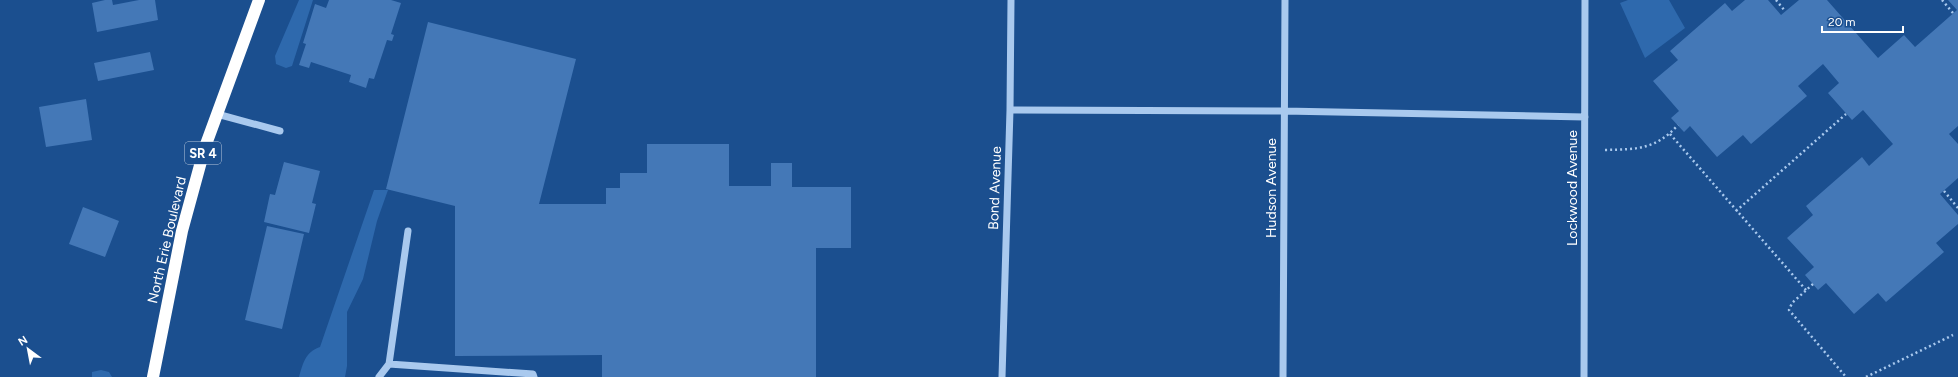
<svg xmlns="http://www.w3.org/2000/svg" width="1958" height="377" viewBox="0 0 1958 377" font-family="Figtree,sans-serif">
  <rect width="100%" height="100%" fill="#1b4f8f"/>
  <path fill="#2e69ad" d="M299 0H313L292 66 286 68 276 64 275 56Z
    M1628 0H1669L1685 28 1645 58 1620 3Z
    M374 190H388L377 221 363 279 347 312V366L345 377H299C303 364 305 352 320 347Z
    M101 370 109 372 112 377H92V372Z"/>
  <path fill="#4478b7" d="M105 0H112L113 5 139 0H155L158 20 97 32 92 3Z
    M329 0H391L401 3 391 34 394 35 392 41 387 40 374 79 369 78 366 88 349 82 351 75 311 62 309 68 299 65 306 44 303 43 315 4 326 8Z
    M1745 0H1768L1781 15 1799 0H1827L1878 58 1904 35 1915 47 1957 10 1948 0H1958V126L1949 134 1958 144V178L1940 194 1958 215V224L1936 243 1944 252 1886 302 1878 293 1854 314 1826 283 1818 290 1805 275 1814 267 1787 238 1813 215 1806 206 1862 157 1869 166 1893 144 1863 110 1852 120 1828 93 1839 83 1823 64 1798 86 1807 96 1751 144 1743 135 1717 157 1690 126 1684 132 1671 118 1679 111 1653 81 1678 60 1670 51 1725 3 1732 11Z
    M428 22 576 59 539 204H606V188H620V173H647V144H729V186H771V163H792V187H851V248H816V377H602V355L455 356V206L386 189Z
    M150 52 154 70 98 81 94 63Z
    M86 99 92 140 46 147 39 107Z
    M284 162 320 171 312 203 316 204 309 233 264 222 270 194 275 195Z
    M83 207 119 221 105 257 69 244Z
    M267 226 304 234 282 329 245 320Z"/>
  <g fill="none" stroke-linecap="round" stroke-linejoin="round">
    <path stroke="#a9c9ee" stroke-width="2.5" stroke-dasharray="2 3" stroke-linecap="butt" d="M1776 0 1785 11
      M1942 0 1953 13
      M1670 134 1806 290
      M1605 150C1637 149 1655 150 1678 125
      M1944 191 1958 208
      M1736 211 1846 114
      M1813 284 1792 303 1789 310 1846 377
      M1866 377 1953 335"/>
    <path stroke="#a9c9ee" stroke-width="7" d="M1010 110 1284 111 1585 117
      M217 114 280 131
      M389 364 533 374 534 377
      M379 377 389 364 408 231
      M1002 377 1010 110 1011 0
      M1283 377 1285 0
      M1584 377 1585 0"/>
    <path stroke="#fff" stroke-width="12" d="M153 377 182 231 205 147 259 0"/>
  </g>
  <g text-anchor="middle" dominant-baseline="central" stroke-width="3" stroke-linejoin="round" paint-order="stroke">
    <rect fill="#1b4f8f" stroke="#bbcadd" stroke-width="1" x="185" y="142" width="36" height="22" rx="3"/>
    <g font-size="13" font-weight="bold" fill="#fff">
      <text x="203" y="153">SR 4</text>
    </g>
    <g font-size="14" fill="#fff" stroke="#1b4f8f">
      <text transform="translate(995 188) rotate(-88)">Bond Avenue</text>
      <text transform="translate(1271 188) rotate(-90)">Hudson Avenue</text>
      <text transform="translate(1572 188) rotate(-90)">Lockwood Avenue</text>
      <text transform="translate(167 240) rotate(-77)">North Erie Boulevard</text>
    </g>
  </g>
  <g transform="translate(28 349) rotate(328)" stroke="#1b4f8f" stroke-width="3" paint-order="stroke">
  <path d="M0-3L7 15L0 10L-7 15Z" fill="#ffffff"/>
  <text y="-6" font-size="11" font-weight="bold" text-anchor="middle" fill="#ffffff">N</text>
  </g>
  <path d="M1822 26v6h81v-6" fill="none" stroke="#ffffff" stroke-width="2"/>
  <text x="1828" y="26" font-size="12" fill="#ffffff" stroke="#1b4f8f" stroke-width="3" paint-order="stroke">20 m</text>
</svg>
